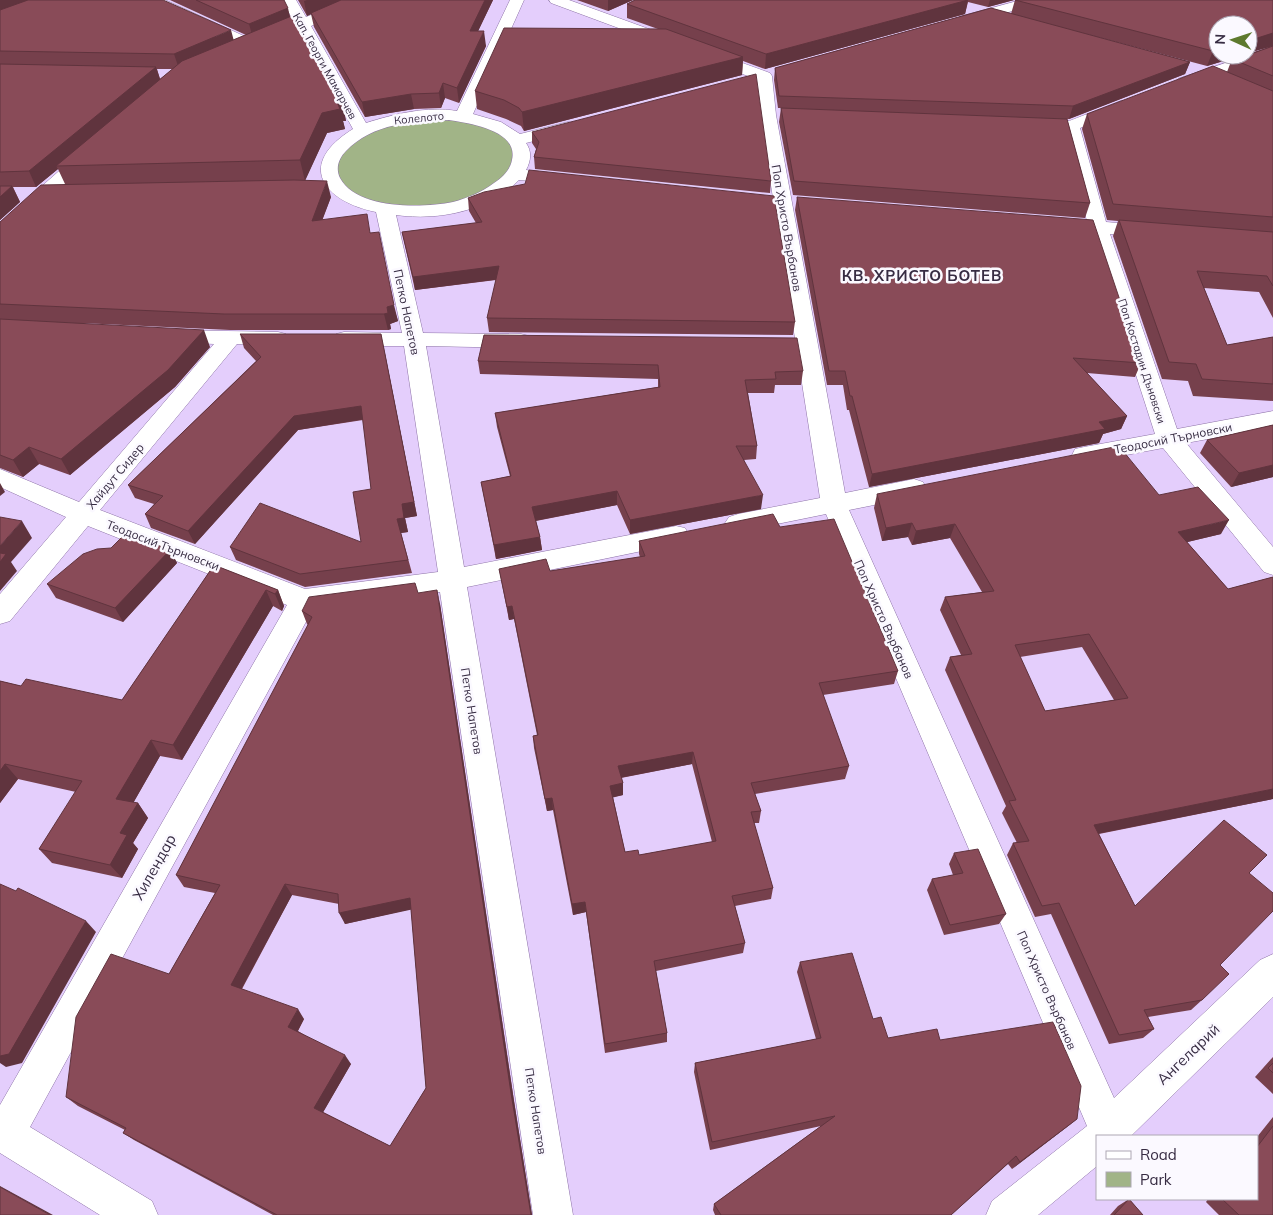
<svg xmlns="http://www.w3.org/2000/svg" width="1273" height="1215" viewBox="0 0 1273 1215" font-family="Mulish,sans-serif">
  <rect width="100%" height="100%" fill="#e4cefc"/>
  <path fill="#a1b487" d="M449 116 501 128 522 163 482 198 416 211 347 197 331 158 388 121Z"/>
  <g fill="none" stroke-linecap="round" stroke-linejoin="round">
    <defs>
      <path id="minor" d="M146 0H165L257 42 260 45 257 48H247L148 3Z
        M282 0H296L306 17 348 0H367L365 3 311 26 366 123C394 114 427 106 457 111L510 0H524L473 114 501 122 520 134 568 122 574 123 576 127 574 131 526 143C532 151 531 161 526 170L570 175 573 179 570 183 564 184 519 180C488 211 439 221 396 215L423 333 521 334 529 336 532 341 529 346 521 348 426 346 464 567 676 526 685 528 689 535 685 542 676 544 467 587 573 1215H533L440 592 313 609 30 1127 152 1201 158 1215H100L0 1153V1105L287 605 88 526 10 621 0 624V594L66 517 0 487V469L79 502 214 344 161 341 158 336 161 331 169 330 278 332 286 334 289 339 286 344 278 346 237 344 100 510 305 589 438 572 404 346H344L336 344 333 339 336 334 344 332 402 333 376 212C322 201 296 164 353 129L299 31 265 45 260 43 257 40 260 37 294 22ZM449 120C468 123 519 130 512 160 510 170 503 177 494 183 482 192 468 198 453 202 423 208 357 210 340 178 335 168 339 158 346 151 373 123 413 121 449 120Z
        M549 0H569L770 73 772 76 776 115 845 493 914 479 923 482 926 488 923 494 914 497 849 510 1114 1098 1260 960 1273 954V997L1131 1136H1097V1166L1038 1215H986L992 1201 1087 1126 826 514 738 532 729 529 725 523 729 517 738 514 820 498 760 115 756 79 551 3Z
        M1021 0H1044L1042 3 964 24 959 23 957 20 959 17Z
        M1273 47V57L1190 85H1178L1176 82 1178 79Z
        M1121 101 1127 102 1129 106 1127 110 1080 128 1106 222 1152 226 1159 228 1162 232 1159 236 1152 238 1110 234 1177 429 1273 411V427L1186 443 1273 547V575L1264 572 1163 448 1084 463 1075 461 1072 455 1075 449 1084 447 1155 434 1090 232 1051 228 1048 224 1051 220 1058 218 1087 221 1064 131 1027 128 1025 124 1027 120 1033 119 1069 121Z
        M90 148 96 149 99 153 96 157 7 237 0 239V223L84 149Z"/>
    </defs>
    <use href="#minor" stroke="#8d73a7" stroke-width="1"/>
    <use href="#minor" fill="#fff" fill-rule="evenodd"/>
  </g>
  <path fill="#76404c" fill-rule="evenodd" d="M0 0 234 40 246 35 170 0H284L290 16 342 101 346 121H343L345 129 327 133 305 180 331 197 322 220 371 233 398 321 390 324 391 329 388 330H230L81 323 210 347 175 387 70 475 39 464 23 477 0 468V222L65 184 58 169 36 187H13L20 202 0 220ZM157 69H173L160 79Z
    M298 0H493L478 31 486 46 459 103 445 98 441 108 414 109 365 117 314 27 311 14 307 16Z
    M577 0H633L608 11Z
    M635 0H1014L988 7 968 2 965 14 765 69 743 61 742 75 524 131 521 126 506 119 477 109 475 91 658 29 627 18V4Z
    M1015 0H1273V46L1248 53V25H1218V55H1243L1207 66 1071 30 1190 62 1185 74 1069 119H1067L1090 203 1085 218 793 195 779 122 781 108H778L774 80 775 68 991 8 1011 14Z
    M1273 46V318L1259 292 1204 288 1227 345 1273 337V401L1193 396 1188 381 1162 379 1113 236 1118 221 1107 220 1082 129 1087 114 1227 72 1232 59Z
    M532 132 771 181 770 193 535 169 534 157 536 149 532 143Z
    M797 197 1141 363 1135 377 1087 373 1127 416 1121 429 1103 434 1099 443 869 487 849 410H847L843 385H827L795 210Z
    M468 198 795 322 793 335 489 332 487 318 496 280 415 290 402 232 476 223 469 211Z
    M240 334H381L417 516 405 518 408 532 401 533 412 573 305 587 236 560 230 547 361 542 371 489 363 420 298 430 195 544 151 528 145 514 154 504 135 498 128 485 256 361 244 348Z
    M484 335 803 371 801 385H775L774 393H748L757 446 756 459 744 460 761 509 630 534 617 505 536 521 540 537 542 550 496 559 481 482 510 476 497 427 495 413 658 387V379L480 374 478 361Z
    M1273 425V477L1231 487 1200 453 1207 440Z
    M877 494 1159 495 1221 534 1187 542 1228 589 1273 577V799L1099 834 1135 906 1249 873 1220 965 1202 1000 1191 1010 1148 1017 1154 1029 1143 1038 1109 1044 1051 914 1035 917 1007 855 1013 843H1017L1002 813 1006 806 945 670 950 657 961 655 940 610 945 597 982 592 950 538 912 545 908 537 882 541 874 508ZM1082 647 1114 700 1045 711 1020 657Z
    M780 527 898 671 894 684 823 695 849 766 845 779 755 794 761 811 759 823H754L773 888 771 899 735 906 745 943 743 953 656 971 667 1033V1042L605 1053 586 912 573 915 553 810 547 811 534 748 533 736 537 735 514 619 509 620 499 569 550 571 640 557 639 554V541ZM692 764 712 842 639 855 625 852 613 797 623 795V783L621 778Z
    M170 550 177 563 123 622 56 598 47 584Z
    M214 565 278 590 284 606 282 611 273 606 182 760 160 756 133 803H138L148 818 133 843 138 849 122 878 52 863 39 849 76 792 18 779 0 803V681L21 686 122 700Z
    M418 593 440 604 514 1101 532 1215H273L134 1140 123 1133 125 1130 78 1106 66 1097 169 974 215 893 184 887 176 875 308 625 307 624 302 611ZM292 895 339 904 345 924 411 909 426 1088 390 1146 323 1112 351 1064 298 1031 304 1019 242 989Z
    M954 853 1006 914 999 924 944 935 927 890 932 879 953 875 949 864Z
    M800 962 873 1019 888 1038 940 1040 1077 1119 1012 1169 1008 1164 951 1215H715L713 1210 714 1204 821 1126 710 1150 694 1072 695 1063 816 1039 797 972Z
    M1273 1057V1094L1255 1077Z
    M1273 1117V1215H1219L1206 1202 1208 1199H1257V1137Z
    M1129 1199 1143 1215H1110L1118 1206Z"/>
  <path fill="#60343e" d="M0 0H36L0 13Z
    M307 0H343L307 16 304 1Z
    M485 0H493L471 46 470 31Z
    M608 0H633L608 11Z
    M968 0 965 14 765 69 766 54Z
    M990 0H1014L988 7Z
    M288 8 291 22 253 38 249 24Z
    M231 30 235 45 179 69 174 54Z
    M484 31 486 46 459 103 457 88Z
    M1273 33V46L1248 53V41Z
    M1218 50V55H1243L1207 66 1213 51Z
    M743 57 742 75 524 131 522 112Z
    M1190 62 1185 74 1069 119 1073 106Z
    M156 67 161 82 56 166 58 169 36 187 29 171Z
    M443 83 445 98 441 108 439 93Z
    M411 94 414 109 365 117 362 102Z
    M342 101 346 121H343L345 129 327 133 305 181 300 160 322 113 337 102Z
    M327 181 331 197 316 237 312 221Z
    M12 186 20 202 0 220V197Z
    M499 266 501 279 415 290 413 277Z
    M394 305 398 321 390 324 387 307Z
    M388 313 391 329 388 330 384 314Z
    M204 330 210 347 175 387 70 475 61 459Z
    M384 348 417 516 405 518 408 532 400 533 397 519 402 504Z
    M361 406 365 419 298 430 195 544 188 531 294 416Z
    M1127 416 1121 429 1103 434 1099 443 869 487 872 474Z
    M29 447 39 464 23 477 13 460Z
    M1273 465V477L1231 487 1239 473Z
    M0 483 5 492 0 496Z
    M617 491V505L534 521 532 507Z
    M763 495 761 509 630 534V520Z
    M1229 520 1221 534 1171 546 1178 532Z
    M22 521 32 538 11 562 17 571 0 591V546Z
    M912 523 908 537 882 541 886 528Z
    M955 524 950 538 912 545 916 531Z
    M540 537 542 550 496 559 494 545Z
    M170 550 177 563 123 622 115 608Z
    M266 590 273 606 182 760 173 745Z
    M278 590 284 606 282 611 275 594Z
    M437 590 440 604 514 1101 532 1215H531L511 1093Z
    M512 606 514 619 509 620 507 607Z
    M151 740 160 756 127 814 116 799Z
    M693 752 692 764 619 778 618 766Z
    M5 764 18 779 0 803V771Z
    M623 783V795L611 798 610 786Z
    M1273 789V799L1086 836 1094 825Z
    M552 798 553 810 547 811 545 799Z
    M138 803 148 818 133 843 138 849 122 878 110 865 120 833Z
    M285 884 292 895 238 995 231 985Z
    M410 898 414 909 345 924 339 913Z
    M585 902 586 912 573 915 572 904Z
    M86 921 96 932 22 1063 6 1067 0 1063V1056Z
    M298 1009 304 1019 295 1036 288 1027Z
    M345 1055 351 1064 321 1116 314 1108Z
    M1077 1119 1067 1127 1012 1169 1020 1162Z
    M0 1186 53 1215H50L0 1187Z"/>
  <path fill="#894b58" stroke="#60343e" fill-rule="evenodd" d="M28 0H163L231 30 174 54 0 51V10Z
    M196 0H284L288 8 249 24Z
    M341 0H485L470 31H484L457 88 443 83 439 93 411 94 362 102 311 13Z
    M635 0H968L766 54 627 4Z
    M1015 0H1273V33L1248 41V25H1218V50L1213 51Z
    M991 8 1190 62 1073 106 779 96 775 68Z
    M294 15 342 101 337 102 340 109 322 113 300 160 56 166 182 61Z
    M504 28 666 29 743 57 522 112 519 108 504 100 475 91Z
    M1273 46V76L1232 59 1248 55Z
    M0 64 156 67 29 171 0 172Z
    M1213 66 1273 91V217L1113 204 1087 114Z
    M756 74 771 181 534 157 539 142 532 132Z
    M781 108 1067 119 1090 203 794 181Z
    M529 170 774 196 795 322 487 318 499 266 413 277 402 232 482 222 468 198 484 192 525 184Z
    M294 180 327 181 312 221 367 214 370 233 379 232 394 305 387 307 388 313 384 314H224L0 304V222L41 185Z
    M0 186H12L0 197Z
    M797 197 1093 220 1141 363 1073 358 1127 416 1099 422 1105 429 872 474 852 396H850L845 371H829Z
    M1119 220 1273 232V286L1267 276 1197 271 1227 345 1273 337V384L1202 379 1196 364 1169 362Z
    M0 319 204 330 168 370 61 459 29 447 13 460 0 455Z
    M240 334H381L414 502 402 504 404 518 397 519 408 560 300 574 230 547 260 503 361 542 353 492 371 489 361 406 294 416 188 531 145 514 163 496 128 485 261 357Z
    M484 335 797 338 803 371 775 372 776 379 745 380 757 446H736L763 495 630 520 617 491 532 507 540 537 494 545 481 482 511 476 495 413 660 387 658 365 478 361Z
    M1273 425V465L1239 473 1207 440Z
    M1119 446 1159 495 1198 487 1229 520 1178 532 1228 589 1273 577V789L1094 825 1135 906 1224 820 1267 855 1249 873 1273 893V911L1220 965 1229 974 1202 1000 1144 1010 1154 1029 1119 1035 1059 903 1042 906 1013 843 1029 841 1009 801 1016 800 950 657 972 654 945 597 994 591 955 524 916 531 912 523 886 528 877 494ZM1089 634 1128 698 1045 711 1015 645Z
    M773 514 780 527 834 519 898 671 819 683 849 766 751 783 761 811 751 812 773 888 732 896 745 943 654 961 667 1033 605 1044 585 902 572 904 552 798 545 799 533 736 538 735 512 606 507 607 499 569 546 559 550 571 645 556 639 541ZM693 752 716 841 639 855 638 850 625 852 610 786 623 783 618 766Z
    M0 517 22 521 0 546Z
    M126 533 170 550 115 608 47 584 83 554 97 549 111 548Z
    M0 553 6 554 0 562Z
    M214 565 278 590 275 594 266 590 173 745 151 740 116 799 138 803 120 833 127 835 110 865 39 849 82 781 5 764 0 771V681L21 686 26 679 122 700Z
    M415 583 418 593 437 590 511 1093 531 1215H277L123 1133 126 1128 66 1097 76 1017 111 954 169 974 220 885 176 875 312 617 302 611 309 597ZM285 884 338 894 339 913 410 898 426 1088 390 1146 314 1108 345 1055 288 1027 298 1009 231 985Z
    M978 849 1006 914 950 925 932 879 963 873 954 853Z
    M0 884 16 891 18 888 86 921 9 1054 0 1056Z
    M852 953 873 1019 881 1017 888 1038 937 1029 940 1040 1053 1022 1081 1086 1077 1119 1020 1162 1016 1156 951 1215H721L714 1204 835 1116 712 1142 695 1063 821 1038 800 962Z
    M1273 1063V1073L1268 1068Z
    M1273 1126V1215H1239L1222 1199H1257V1147Z
    M0 1187 50 1215H0Z
    M1129 1199 1143 1215H1114Z"/>
  <g text-anchor="middle" dominant-baseline="central" stroke-width="5" stroke-linejoin="round" paint-order="stroke">
    <g font-size="11" fill="#372c43" stroke="#fbf9ff">
      <text transform="translate(325 66) rotate(61)">Кап. Георги Мамарчев</text>
      <text transform="translate(419 118) rotate(-6)">Колелото</text>
      <text transform="translate(1142 361) rotate(72)">Поп Костадин Дъновски</text>
    </g>
    <g font-size="12" fill="#372c43" stroke="#fbf9ff">
      <text transform="translate(787 228) rotate(80)">Поп Христо Върбанов</text>
      <text transform="translate(407 312) rotate(78)">Петко Напетов</text>
      <text transform="translate(1173 438) rotate(-11)">Теодосий Търновски</text>
      <text transform="translate(115 476) rotate(-50)">Хайдут Сидер</text>
      <text transform="translate(163 545) rotate(21)">Теодосий Търновски</text>
      <text transform="translate(884 619) rotate(66)">Поп Христо Върбанов</text>
      <text transform="translate(472 711) rotate(81)">Петко Напетов</text>
      <text transform="translate(1047 990) rotate(66)">Поп Христо Върбанов</text>
      <text transform="translate(536 1111) rotate(81)">Петко Напетов</text>
    </g>
    <g font-size="15" font-weight="bold" letter-spacing="1" fill="#372c43" stroke="#fbf9ff">
      <text x="922" y="275">КВ. ХРИСТО БОТЕВ</text>
    </g>
    <g font-size="15" fill="#372c43" stroke="#fbf9ff">
      <text transform="translate(154 867) rotate(-61)">Хилендар</text>
      <text transform="translate(1188 1054) rotate(-44)">Ангеларий</text>
    </g>
  </g>
  <rect x="1096" y="1135" width="162" height="65" fill="#fbf9ff" stroke="#ada7b4"/>
  <rect x="1106" y="1151" width="25" height="8" fill="#ffffff" stroke="#ada7b4"/>
  <text x="1140" y="1160" font-size="15" fill="#372c43">Road</text>
  <rect x="1106" y="1172" width="25" height="15" fill="#a1b487" stroke="#ada7b4"/>
  <text x="1140" y="1185" font-size="15" fill="#372c43">Park</text>
  <g transform="translate(1233 40) rotate(273)"><circle r="24" fill="#fbf9ff" stroke="#ada7b4"/>
  <path d="M0-4L9 19L0 12L-9 19Z" fill="#5e7a2e"/>
  <text y="-8" font-size="14" font-weight="bold" text-anchor="middle" fill="#372c43">N</text>
  </g>
</svg>
